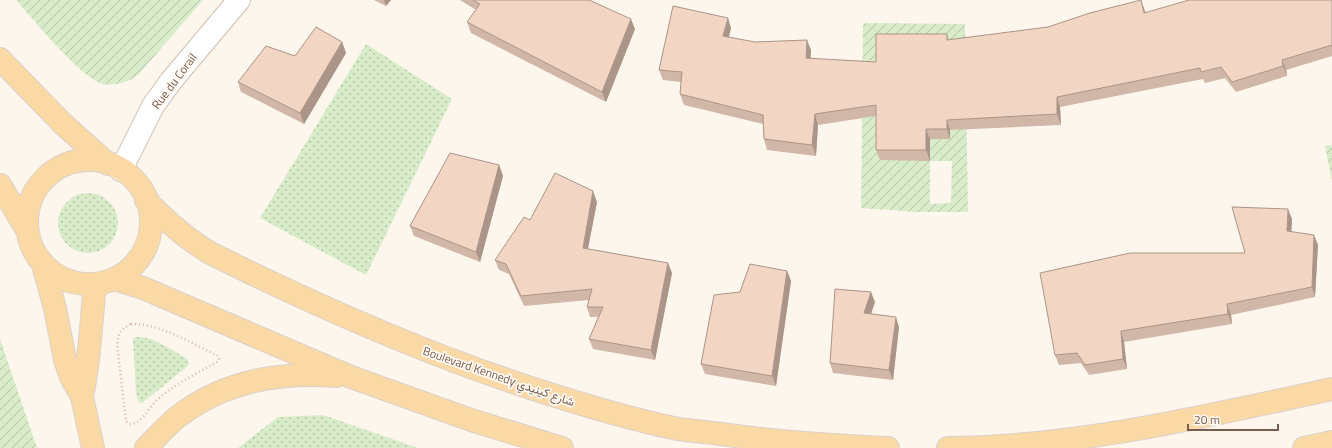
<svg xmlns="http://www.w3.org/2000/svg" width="1332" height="448" viewBox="0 0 1332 448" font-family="'Titillium Web',Vazirmatn,sans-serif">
  <defs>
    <pattern id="grass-dots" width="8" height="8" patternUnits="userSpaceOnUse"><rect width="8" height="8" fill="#d8ecc9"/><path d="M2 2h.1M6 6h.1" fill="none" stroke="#b4c2a5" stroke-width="1.8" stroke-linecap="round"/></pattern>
    <pattern id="garden-furrows" width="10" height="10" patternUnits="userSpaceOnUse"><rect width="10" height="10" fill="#d8ecc9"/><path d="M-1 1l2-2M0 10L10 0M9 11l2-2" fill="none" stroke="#b4c2a5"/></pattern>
  </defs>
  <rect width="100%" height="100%" fill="#fdf6ec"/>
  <path fill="url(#grass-dots)" d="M366 44 452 99 366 275 260 218Z
    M58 223a30 30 0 1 1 60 0a30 30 0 1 1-60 0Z
    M136 337C151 335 175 352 187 359L189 362 188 366 142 403 139 402 136 394 133 339Z
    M323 415 418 448H238L278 417Z"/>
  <path fill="url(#garden-furrows)" fill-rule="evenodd" d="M16 0H203L138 75C129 82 115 86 103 84 83 80 32 18 16 0Z
    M863 23 965 24 968 212H916L861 208ZM880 44 930 139V161ZM930 161H952L951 203 930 204Z
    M1332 145V181L1325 146Z
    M0 339 37 448H0Z"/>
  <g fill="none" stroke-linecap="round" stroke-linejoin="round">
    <defs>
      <path id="minor" d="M121 170 153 106 171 81 239 0"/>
      <path id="major" d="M0 59 63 124 108 164
        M27 222a62 62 0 1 1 124 0a62 62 0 1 1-124 0Z
        M0 185 27 230
        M146 200C166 221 186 239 212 254 317 306 425 354 537 390 583 405 630 419 678 429 692 431 707 432 721 434 776 442 832 445 888 448
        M43 265 55 308 65 360 71 377 82 397 93 448
        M115 279 143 288 351 377 471 420 562 448
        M82 397C90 360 91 322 95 284
        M146 448C157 437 167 425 179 416 226 380 280 372 337 376
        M948 448C1078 447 1205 416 1332 389
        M1304 448 1332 442"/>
    </defs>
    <use href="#minor" stroke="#d1beb0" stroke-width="24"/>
    <use href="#major" stroke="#dad1cd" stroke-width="24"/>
    <path stroke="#d9b8a5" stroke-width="2.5" stroke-dasharray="1 3" stroke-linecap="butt" d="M131 324C159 323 193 344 218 356L219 359 217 362C196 374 174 384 156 401 148 409 142 424 129 424L126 421 117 344C118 333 121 329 131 324Z"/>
    <use href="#minor" stroke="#fff" stroke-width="22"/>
    <use href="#major" stroke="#fbd9a5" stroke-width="22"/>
  </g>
  <path fill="#d1b7a8" d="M374 0H391L386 6Z
    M460 0H589L635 29 606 102 471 33 467 22 476 10Z
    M1332 0V56L1286 70 1287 76 1236 92 1225 78 1205 83 1203 79 1060 107 1061 125 950 130V139H930V161L880 160 876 150V116L818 125 816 156 767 150 764 139 763 124 684 105 680 94 681 82 663 80 659 70 731 28 729 38 755 42 811 50 810 59 876 62 947 34 949 40 1048 27 1145 11V12Z
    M342 42 346 53 304 124 241 92 238 82 295 56Z
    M499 165 503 176 480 262 414 236 410 226Z
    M597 202 588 249 668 263 672 273 655 360 593 349 589 339 598 317H590L587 307 589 300 524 306 509 274 499 270 495 260 530 220Z
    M1292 219 1291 231 1318 245 1315 297 1231 315 1232 324 1124 342 1127 369 1089 375 1081 363 1059 365 1055 355 1245 253Z
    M787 271 791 281 776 386 705 374 701 364 740 292Z
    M875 302 871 313 899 327 893 380 833 373 830 363Z"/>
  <path fill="#aa9588" d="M384 0H391L386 6Z
    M1141 0 1145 11 1147 23 1144 13Z
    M728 18 731 28 726 47 723 36Z
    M631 19 635 29 606 102 602 92Z
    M807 40 811 50 810 69 806 58Z
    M342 42 346 53 304 124 300 113Z
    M1282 60 1286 70 1287 76 1283 66Z
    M1057 97 1060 107 1061 125 1057 114Z
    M815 114 818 125 816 156 812 145Z
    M947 120 950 130V139L947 129Z
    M926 129 930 139V161L926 150Z
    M499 165 503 176 480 262 476 252Z
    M593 191 597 202 586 258 583 248Z
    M1288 209 1292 219 1291 241 1287 231Z
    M1314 235 1318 245 1315 297 1312 287Z
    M668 263 672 273 655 360 651 350Z
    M787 271 791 281 776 386 772 376Z
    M871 292 875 302 868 323 864 313Z
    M1227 304 1231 315 1232 324 1228 314Z
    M896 317 899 327 893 380 889 370Z
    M1121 331 1124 342 1127 369 1123 359Z"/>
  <path fill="#f3d5c3" stroke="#aa9588" d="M473 0H589L631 19 602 92 467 22 480 4Z
    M1141 0 1144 13 1189 0H1332V45L1282 60 1283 66 1232 82 1221 67 1201 72 1200 68 1057 97V114L947 120V129H926V150H876V105L815 114 812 145 764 139 763 115 680 94 682 72 659 70 673 6 728 18 723 36 755 42 807 40 806 58 876 62V34H947V40L1048 27 1090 13Z
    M316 27 342 42 300 113 238 82 266 46 295 56Z
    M450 153 499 165 476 252 410 226Z
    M555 173 593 191 583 248 668 263 651 350 589 339 603 307H587L592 289 521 296 506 264 495 260 524 217 530 220Z
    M1232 207 1288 209 1287 231 1314 235 1312 287 1227 304 1228 314 1121 331 1123 359 1085 365 1077 353 1055 355 1040 273 1130 253H1245Z
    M750 264 787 271 772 376 701 364 714 295 740 292Z
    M835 289 871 292 864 313 896 317 889 370 830 363Z"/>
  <g text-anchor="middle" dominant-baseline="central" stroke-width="3.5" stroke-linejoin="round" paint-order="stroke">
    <g font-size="12" fill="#7a5c4d" stroke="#fffaf3">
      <text transform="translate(174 81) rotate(-53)">Rue du Corail</text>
      <text transform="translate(499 376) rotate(19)">Boulevard Kennedy شارع كينيدي</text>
    </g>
  </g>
  <path d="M1188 424v6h90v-6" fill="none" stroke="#7a5c4d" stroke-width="2"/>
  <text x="1194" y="424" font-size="12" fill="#7a5c4d" stroke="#fffaf3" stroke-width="3" paint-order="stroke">20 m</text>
</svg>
